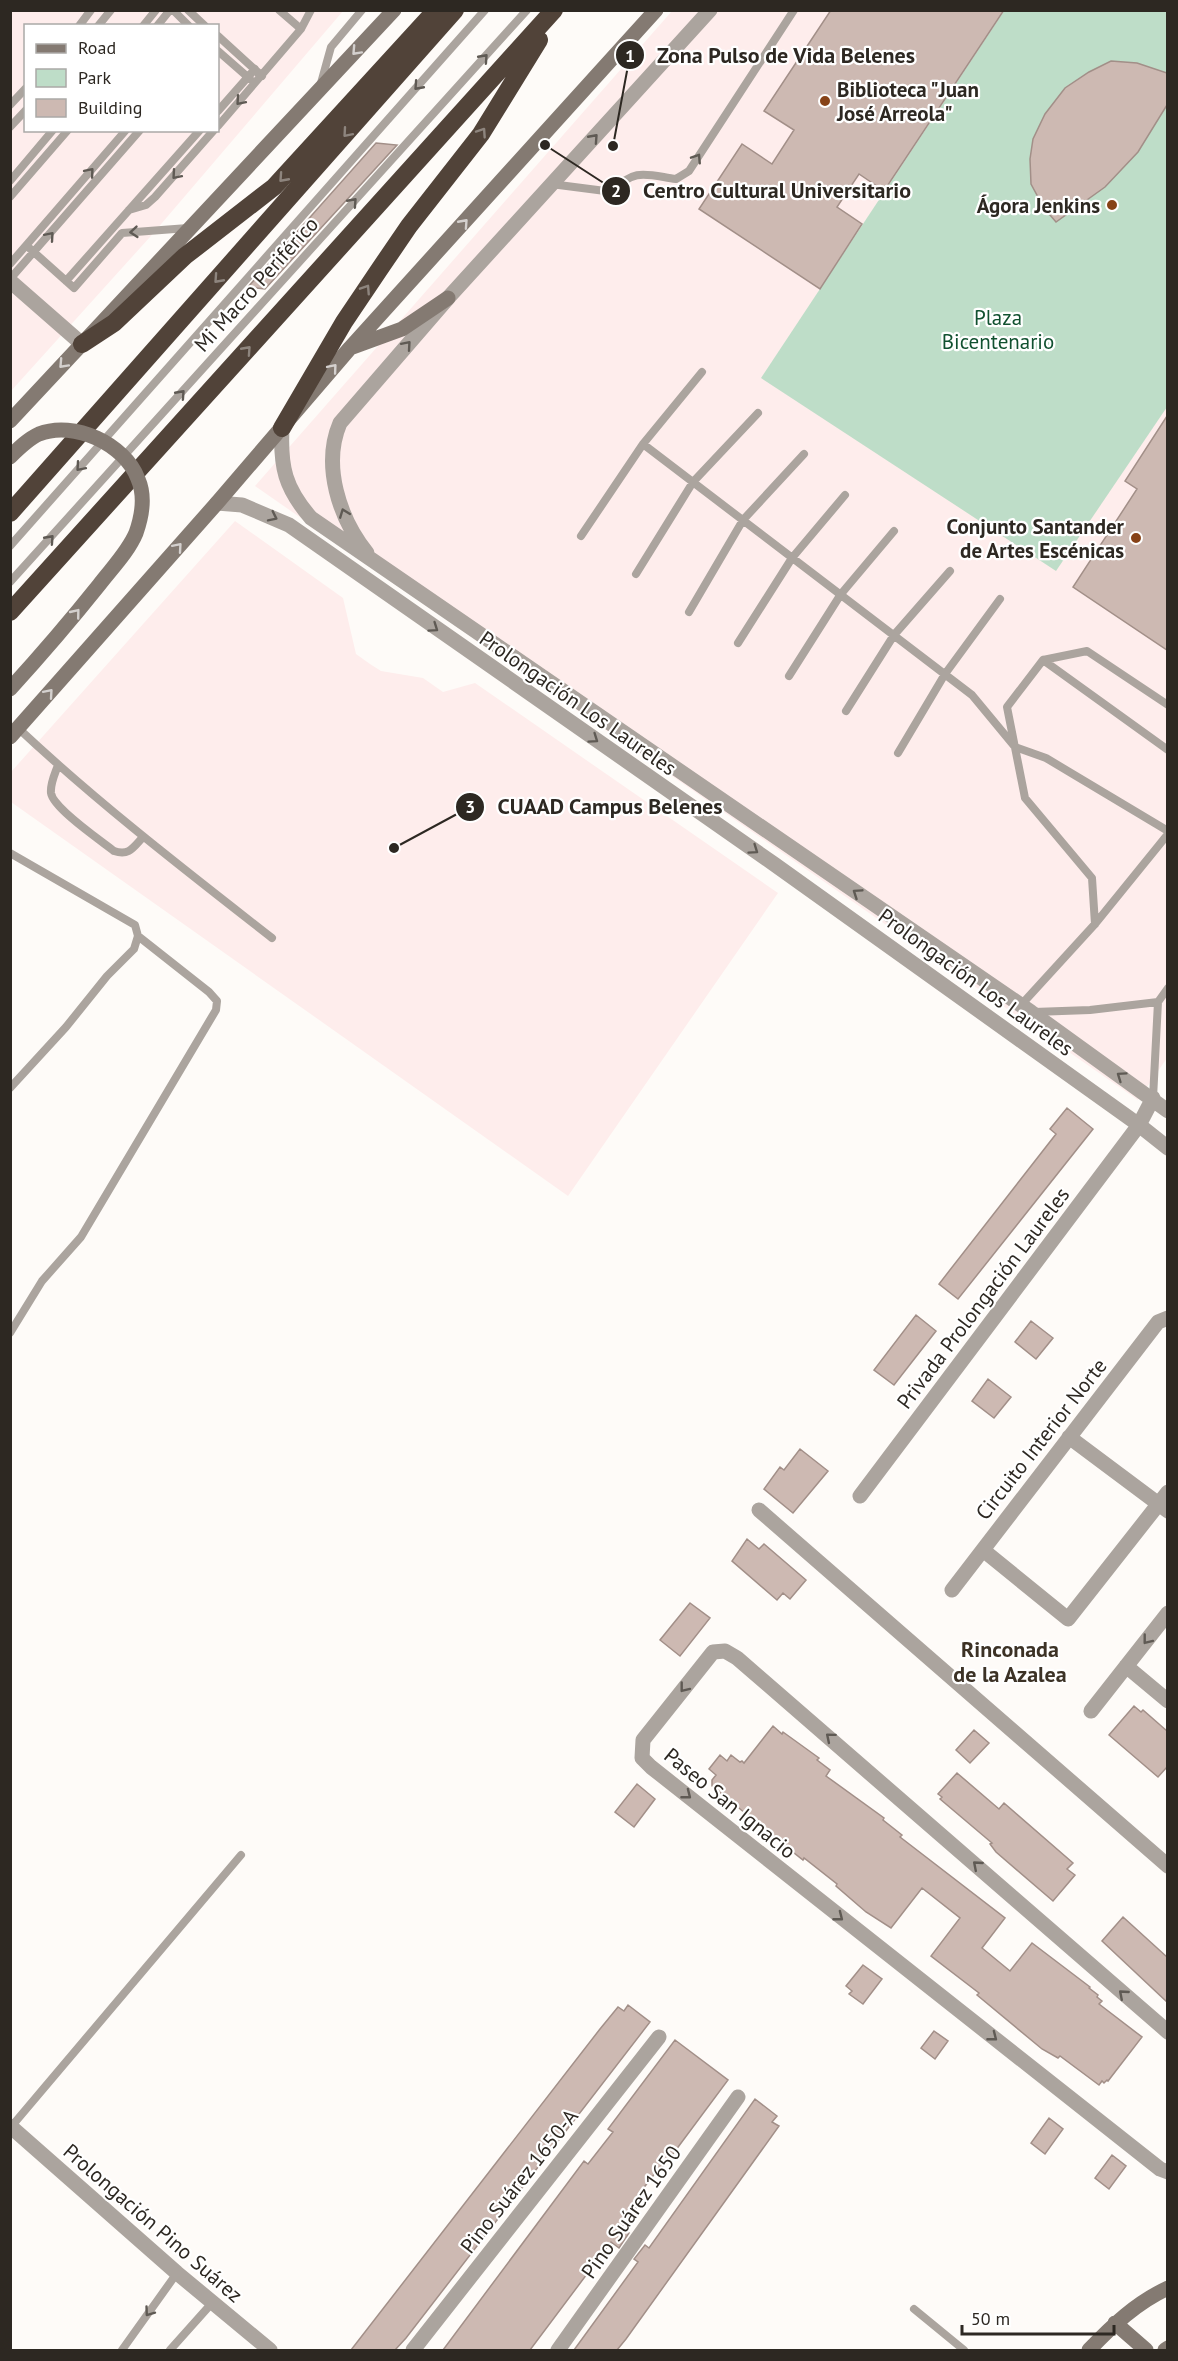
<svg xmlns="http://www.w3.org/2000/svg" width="1178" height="2361" viewBox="0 0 1178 2361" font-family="'PT Sans',sans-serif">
  <rect width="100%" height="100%" fill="#fefbf8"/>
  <path fill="#feedec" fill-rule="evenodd" d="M11 11H343L150 237 11 391ZM26 26H218V130H26Z
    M672 11H1167V1058L1138 1100 255 486Z
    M235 521 343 598 356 654 370 664 381 671 423 678 443 692 475 683 778 893 568 1196 11 802V772Z"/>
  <path fill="#beddc8" d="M1004 11H1167V407L1056 571 761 378Z"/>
  <path fill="#cdb9b2" stroke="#a28f88" stroke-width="1.5" d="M831 10H1004L884 191 859 174 837 207 862 224 820 289 699 209 742 144 772 164 794 130 764 111Z
    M1111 61 1137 63 1167 73V105L1138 152 1105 187 1056 222 1044 208 1031 184 1030 159 1033 139 1045 114 1065 88 1089 72Z
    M376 143 397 145 265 289 248 287Z
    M1167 416V650L1073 587 1137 489 1125 481Z
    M1067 1108 1093 1129 958 1299 939 1284 1056 1134 1050 1129Z
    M916 1315 936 1331 894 1385 874 1370Z
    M1031 1321 1053 1338 1036 1359 1015 1342Z
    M988 1379 1011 1397 994 1418 972 1401Z
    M800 1449 828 1471 793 1513 764 1489 780 1467 784 1470Z
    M747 1539 759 1549 764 1544 806 1580 790 1599 783 1593 777 1600 732 1561Z
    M690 1603 710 1618 680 1656 660 1640Z
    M1134 1706 1141 1712 1143 1710 1167 1731V1767L1158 1777 1109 1735Z
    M773 1726 782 1734 783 1732 819 1758 817 1760 830 1770 826 1776 884 1818 883 1820 902 1835 900 1837 1005 1918 982 1948 1010 1971 1032 1943 1090 1987 1089 1988 1098 1995 1097 1997 1102 2001 1099 2004 1142 2037 1108 2081 1107 2080 1104 2083 1102 2081 1099 2085 1060 2056 1058 2058 1042 2049 977 1995 979 1993 931 1956 960 1918 922 1888 891 1928 866 1912 836 1886 837 1884 804 1858 803 1860 784 1845 712 1786V1780L716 1775 709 1769 720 1755 727 1761 731 1755 740 1762 742 1761 744 1763Z
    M974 1730 989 1743 970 1763 956 1750Z
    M957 1773 999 1809 1004 1803 1073 1863 1067 1869 1075 1875 1053 1901 996 1852 990 1844 992 1843 940 1799 942 1797 938 1794Z
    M637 1784 655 1799 634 1827 615 1812Z
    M1123 1917 1167 1957V2002L1102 1941Z
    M863 1965 882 1979 863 2004 849 1994 852 1991 846 1986Z
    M628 2005 650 2022 406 2338 395 2350H351L600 2029 618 2007 624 2011Z
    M934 2031 948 2041 935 2059 921 2048Z
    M675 2040 728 2080 658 2174 656 2172 635 2199 640 2203 622 2227 629 2233 619 2248 611 2242 530 2350H443L584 2161 588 2164 613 2132 608 2129Z
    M755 2099 777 2116 772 2122 779 2126 626 2339 617 2350H574L638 2262 634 2259 645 2245 649 2248Z
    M1049 2118 1063 2129 1045 2154 1031 2143Z
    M1112 2155 1126 2166 1109 2189 1095 2178Z"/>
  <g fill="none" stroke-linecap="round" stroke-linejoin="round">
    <path stroke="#aba49e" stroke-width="8" d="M173 10 189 26
      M188 10 205 26
      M279 10 301 29
      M79 26 91 10
      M98 26 111 10
      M143 26 156 10
      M157 26 170 10
      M218 36 262 76
      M218 51 250 79
      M321 83 331 47 362 10
      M10 105 26 88
      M218 111 255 69
      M218 126 301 29 311 10
      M10 127 26 110
      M10 181 53 130
      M551 184 613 192C633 167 648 175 676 179L689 171 794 10
      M10 197 68 130
      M129 210 146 205 155 197 214 130
      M27 246 74 288 122 233 188 228
      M10 264 126 130
      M10 279 140 130
      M66 281 200 130
      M643 444 972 695 1015 747 1046 758 1168 831
      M581 536 643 444 702 372
      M10 546 485 10
      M636 574 693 482 758 413
      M10 582 527 10
      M689 612 743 520 804 454
      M738 643 792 558 845 495
      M1043 660 1168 750
      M789 676 841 594 894 531
      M846 711 894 635 950 571
      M18 728C98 803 185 870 272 938
      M898 753 945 674 1000 599
      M58 765C55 774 50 783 51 793 53 808 100 840 114 851 129 856 133 848 143 837
      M10 853 135 925 138 936 134 949 107 976 66 1027 10 1088
      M1095 924 1092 878 1025 798 1007 707 1043 660 1087 651 1168 705
      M1021 1005 1095 924 1168 834
      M1034 1012 1090 1010 1158 1002
      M1153 1098 1158 1002 1168 988
      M10 1333 42 1281 81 1237 216 1010 217 1001 209 992 138 936
      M11 2127 241 1855
      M914 2309 964 2350
      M122 2350 177 2273
      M170 2350 212 2303"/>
    <path stroke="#aba49e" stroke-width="15" d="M10 281 82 344
      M282 428C280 467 285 488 311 518L1031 1012 1168 1111
      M217 503 242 505 289 525 774 864 1139 1125 1168 1148
      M367 553C339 518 322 465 340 423L448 298 710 10
      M1069 1437 1168 1511
      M860 1496 1139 1125 1153 1098
      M759 1510 1168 1866
      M983 1550 1068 1619 1168 1492
      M952 1590 1158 1322 1168 1318
      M1126 1666 1168 1701
      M1091 1711 1168 1613
      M1168 2032 737 1658 725 1651 713 1652 643 1740 642 1758 651 1767 1160 2169 1168 2172
      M10 2126 177 2273 270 2350
      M413 2350 659 2037
      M558 2350 738 2097"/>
    <path stroke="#847a72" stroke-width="15" d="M350 348 402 329 448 298
      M10 421 394 10
      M10 737 217 503 350 348 656 10
      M1115 2323 1146 2350
      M1089 2350C1113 2325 1136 2303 1168 2288
      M1165 2350 1168 2348"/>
    <path stroke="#514339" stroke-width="18" d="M82 344 114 323 185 256 274 187 436 10
      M282 428 344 322 379 270 409 226 481 134 539 40
      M10 513 455 10
      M10 612 554 10"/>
    <path stroke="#847a72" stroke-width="15" d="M10 457C19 448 28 439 39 434 74 420 125 444 138 479 145 495 142 516 136 533 128 552 112 568 99 585 71 620 41 655 10 689"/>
  </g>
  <defs><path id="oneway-chevron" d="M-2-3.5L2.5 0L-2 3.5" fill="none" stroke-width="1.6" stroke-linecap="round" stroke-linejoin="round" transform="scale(1.5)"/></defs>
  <g stroke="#d4d0ce">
    <use href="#oneway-chevron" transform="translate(356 51) rotate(133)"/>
    <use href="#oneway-chevron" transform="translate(464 223) rotate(-48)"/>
    <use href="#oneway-chevron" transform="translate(63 364) rotate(133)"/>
    <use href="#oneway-chevron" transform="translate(333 368) rotate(-50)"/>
    <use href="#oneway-chevron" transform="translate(178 547) rotate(-49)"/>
    <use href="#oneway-chevron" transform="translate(76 613) rotate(-51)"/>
    <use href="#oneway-chevron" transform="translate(49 693) rotate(-49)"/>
  </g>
  <g stroke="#5f5a54">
    <use href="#oneway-chevron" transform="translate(484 58) rotate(-48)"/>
    <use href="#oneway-chevron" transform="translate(418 86) rotate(132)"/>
    <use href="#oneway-chevron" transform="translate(240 101) rotate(131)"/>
    <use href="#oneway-chevron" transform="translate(594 138) rotate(-48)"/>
    <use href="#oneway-chevron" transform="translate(697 158) rotate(-57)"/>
    <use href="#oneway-chevron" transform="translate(90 172) rotate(-50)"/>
    <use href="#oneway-chevron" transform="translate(176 175) rotate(131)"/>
    <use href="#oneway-chevron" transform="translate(353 202) rotate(-48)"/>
    <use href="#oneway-chevron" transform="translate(134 232) rotate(175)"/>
    <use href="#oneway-chevron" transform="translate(50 236) rotate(-49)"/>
    <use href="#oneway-chevron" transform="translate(407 345) rotate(-49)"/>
    <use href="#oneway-chevron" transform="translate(181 394) rotate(-48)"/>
    <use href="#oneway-chevron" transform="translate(80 467) rotate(131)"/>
    <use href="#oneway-chevron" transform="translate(344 513) rotate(-111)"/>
    <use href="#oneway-chevron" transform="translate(273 517) rotate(26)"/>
    <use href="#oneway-chevron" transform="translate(50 539) rotate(-48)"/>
    <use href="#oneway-chevron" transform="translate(434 628) rotate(35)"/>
    <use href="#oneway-chevron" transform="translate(594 739) rotate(35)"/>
    <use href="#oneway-chevron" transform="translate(754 850) rotate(35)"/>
    <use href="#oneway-chevron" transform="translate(857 893) rotate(-146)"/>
    <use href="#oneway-chevron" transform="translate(1121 1076) rotate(-145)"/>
    <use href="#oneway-chevron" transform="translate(1147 1640) rotate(128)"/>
    <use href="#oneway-chevron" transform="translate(684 1688) rotate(128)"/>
    <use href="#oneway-chevron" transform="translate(830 1737) rotate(-140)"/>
    <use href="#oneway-chevron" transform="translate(687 1795) rotate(38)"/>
    <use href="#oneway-chevron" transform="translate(977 1865) rotate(-139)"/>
    <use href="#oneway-chevron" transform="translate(839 1917) rotate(38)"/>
    <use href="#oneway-chevron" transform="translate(1123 1994) rotate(-139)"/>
    <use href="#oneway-chevron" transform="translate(993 2037) rotate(38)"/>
    <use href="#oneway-chevron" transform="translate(149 2312) rotate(126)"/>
  </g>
  <g stroke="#8e857e">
    <use href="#oneway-chevron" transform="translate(482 132) rotate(-56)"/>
    <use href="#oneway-chevron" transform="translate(347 133) rotate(131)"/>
    <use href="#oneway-chevron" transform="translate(283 178) rotate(132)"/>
    <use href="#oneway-chevron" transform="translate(218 279) rotate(132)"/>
    <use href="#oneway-chevron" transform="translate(366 289) rotate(-57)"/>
    <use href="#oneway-chevron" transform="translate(247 350) rotate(-48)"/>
  </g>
  <g fill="#874217" stroke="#fff" stroke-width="2">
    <circle cx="825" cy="101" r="6"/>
    <circle cx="1112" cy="205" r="6"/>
    <circle cx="1136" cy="538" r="6"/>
  </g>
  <g text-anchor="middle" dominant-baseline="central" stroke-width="4.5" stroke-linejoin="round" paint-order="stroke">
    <g font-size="21" font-weight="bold" fill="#2d2822" stroke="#fff" text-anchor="end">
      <text x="837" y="89" text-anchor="start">Biblioteca "Juan<tspan x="837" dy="24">José Arreola"</tspan></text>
      <text x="1100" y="205">Ágora Jenkins</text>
      <text x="1124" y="526">Conjunto Santander<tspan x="1124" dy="24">de Artes Escénicas</tspan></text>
    </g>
    <g font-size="21" fill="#2d2822" stroke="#fff">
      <text transform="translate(256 284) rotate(-48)">Mi Macro Periférico</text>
      <text transform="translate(578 703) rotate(35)">Prolongación Los Laureles</text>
      <text transform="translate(976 982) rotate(36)">Prolongación Los Laureles</text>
      <text transform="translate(983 1298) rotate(-53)">Privada Prolongación Laureles</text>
      <text transform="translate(1041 1439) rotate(-52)">Circuito Interior Norte</text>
      <text transform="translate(730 1803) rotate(39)">Paseo San Ignacio</text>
      <text transform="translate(519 2181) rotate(-52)">Pino Suárez 1650-A</text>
      <text transform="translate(631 2212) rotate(-55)">Pino Suárez 1650</text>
      <text transform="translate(153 2223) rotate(41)">Prolongación Pino Suárez</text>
    </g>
    <g font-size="21" fill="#115130" stroke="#fff">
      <text x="998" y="317">Plaza<tspan x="998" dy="24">Bicentenario</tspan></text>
    </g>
    <g font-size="22" font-weight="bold" fill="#3c3226" stroke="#fff">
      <text x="1010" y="1649">Rinconada<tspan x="1010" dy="25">de la Azalea</tspan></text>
    </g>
  </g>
  <path fill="none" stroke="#2d2822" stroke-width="2" d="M613 146L630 55M545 145L616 191M394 848L470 807"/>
  <g fill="#2d2822" stroke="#fff" stroke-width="2">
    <circle cx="613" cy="146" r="6"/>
    <circle cx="545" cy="145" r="6"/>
    <circle cx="394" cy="848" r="6"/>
    <circle cx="630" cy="55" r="15"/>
    <circle cx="616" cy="191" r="15"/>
    <circle cx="470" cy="807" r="15"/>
  </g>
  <g font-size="18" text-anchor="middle" font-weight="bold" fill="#fff">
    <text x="630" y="62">1</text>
    <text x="616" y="197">2</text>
    <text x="470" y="813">3</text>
  </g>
  <g font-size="22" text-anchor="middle" font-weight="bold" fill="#2d2822" stroke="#fff" stroke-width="4.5" stroke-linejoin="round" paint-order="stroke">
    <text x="786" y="63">Zona Pulso de Vida Belenes</text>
    <text x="777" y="198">Centro Cultural Universitario</text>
    <text x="610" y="814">CUAAD Campus Belenes</text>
  </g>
  <rect width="1178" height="2361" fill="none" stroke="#2d2822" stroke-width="24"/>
  <rect x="24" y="24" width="195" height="108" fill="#ffffff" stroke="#aba9a7" stroke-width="1.5"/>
  <rect x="36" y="44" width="30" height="9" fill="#847a72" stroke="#aba9a7" stroke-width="1.5"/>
  <text x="78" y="54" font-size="18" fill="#2d2822">Road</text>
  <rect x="36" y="69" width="30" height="18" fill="#beddc8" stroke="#aba9a7" stroke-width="1.5"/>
  <text x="78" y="84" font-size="18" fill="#2d2822">Park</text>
  <rect x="36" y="99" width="30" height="18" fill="#cdb9b2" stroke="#aba9a7" stroke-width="1.5"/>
  <text x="78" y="114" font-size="18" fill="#2d2822">Building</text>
  <path d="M962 2325v9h152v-9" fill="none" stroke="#2d2822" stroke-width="3"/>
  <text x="971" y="2325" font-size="18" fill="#2d2822" stroke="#ffffff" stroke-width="4.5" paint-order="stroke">50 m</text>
</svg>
